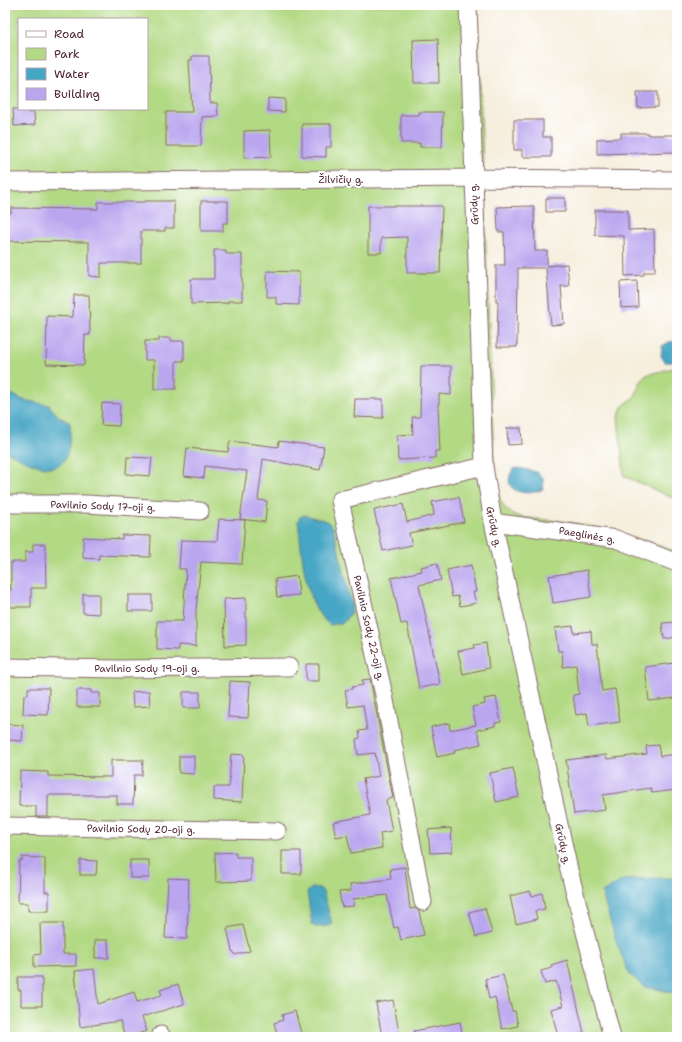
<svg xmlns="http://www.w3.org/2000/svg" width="682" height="1042" viewBox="0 0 682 1042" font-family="'Shantell Sans',sans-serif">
  <rect width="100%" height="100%" fill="#fff"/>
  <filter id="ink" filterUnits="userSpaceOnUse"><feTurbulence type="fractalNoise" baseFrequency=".025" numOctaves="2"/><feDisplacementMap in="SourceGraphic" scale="8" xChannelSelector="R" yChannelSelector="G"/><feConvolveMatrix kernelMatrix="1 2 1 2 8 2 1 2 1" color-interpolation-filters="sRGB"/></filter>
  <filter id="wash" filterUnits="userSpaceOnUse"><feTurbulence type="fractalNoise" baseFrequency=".012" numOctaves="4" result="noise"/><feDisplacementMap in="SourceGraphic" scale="16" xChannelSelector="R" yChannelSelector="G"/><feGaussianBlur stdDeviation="0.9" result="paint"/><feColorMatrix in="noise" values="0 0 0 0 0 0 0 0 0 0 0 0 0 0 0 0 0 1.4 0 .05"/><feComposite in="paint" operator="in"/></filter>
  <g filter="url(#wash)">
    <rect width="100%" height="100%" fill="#f6efde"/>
    <path fill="#b2d983" stroke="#7e7c57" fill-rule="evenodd" d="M5 5H477L494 464C496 481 496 507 515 515 528 520 559 520 573 523 609 530 643 540 677 552V1037H5ZM19 19H147V109H19Z
      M677 367V500L624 476 618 418 622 407 635 396 640 383 646 375Z"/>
    <path fill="#46a6c5" stroke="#486278" d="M677 341V362H665L661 356 662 346 669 342Z
      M5 391 23 400 49 405 58 416 70 423C71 431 70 438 69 445 65 482 31 464 10 453L5 454Z
      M520 468C533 471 547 472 543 489 526 498 499 491 513 469Z
      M304 515 327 521 333 527 352 605 351 612 343 623 330 625C304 607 302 551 298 521L300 517Z
      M656 878H677V993L645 987 629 974 617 944 602 893 623 880Z
      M312 888H320L323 892 332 923 329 926 315 927 312 924 307 892Z"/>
    <g id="blocks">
      <path fill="#baa6ef" d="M438 39 439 83H414L413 40Z
        M192 56H209L210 103H217L218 116 202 117 201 146H166V112H192L189 60H192Z
        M637 92H658V107L638 108Z
        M268 98 285 99V112L268 111Z
        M13 109H28L29 113 34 112 35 125 14 126Z
        M419 112H443L442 147H420V143H401V115H419Z
        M514 120H543V137H551V157H522V150H514Z
        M302 124H331V147H326V157L302 156Z
        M270 130 271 157 244 158V131Z
        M621 133H648V135H677V152L597 154V139L621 138Z
        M546 198H565V212H546Z
        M145 201H174V228H165V231H141V263H101V277L89 276V242L5 241V213H11V208L98 209V202H145Z
        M201 201H228V223H223V231H201Z
        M368 206H442L440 273H407V237L381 238V253H368Z
        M534 206 535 251H547V266L567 264 569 286H561L564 324 551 325 546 268H518L517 347H497L498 301H496V265H505L504 232H498L497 207Z
        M595 210H628V230L654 229 655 272H644V275L625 276 624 236 595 235Z
        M214 250H226V254H242V301H228V303L191 304V279H214Z
        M267 271 299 272V305L276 304V297H267Z
        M637 281 638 307 621 308 620 282Z
        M74 295H89L90 335H85L84 365 46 364 47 316 73 317Z
        M159 338H171V341H184V361H176V389H154V360H145V341H159Z
        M421 366H451V395L439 394V404H438L440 451H435V458L398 460 397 435 413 434 412 417H420Z
        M355 399H383V418L354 417Z
        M102 403 120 404 119 426 101 425Z
        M507 428H521L522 444 508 445Z
        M230 441 278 447 279 441 324 447 320 470 263 459 258 500 267 501 265 522 240 519 247 471 205 466 204 478 184 476 187 448 228 452Z
        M127 457 152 458 150 476 126 474Z
        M459 497 464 522 409 533 412 545 383 551 374 510 403 504 407 522 434 515 432 502Z
        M219 519 245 520 242 564 201 562 196 610V646L178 645V650L157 649V621H183L186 569H179L181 540 217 541Z
        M122 535 151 536 150 557 99 555V559L83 558V537L122 539Z
        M33 544H45L46 588H31V607H5V590H11V562H25V552H33Z
        M437 563 441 580 419 585 440 684 419 688 407 623 401 624 391 578 422 571 421 567Z
        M471 565 476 592H473L476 603 460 606 458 596 452 597 447 570Z
        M587 570 591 597 553 603 549 576Z
        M297 576 299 595 277 597 275 579Z
        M83 594H99V614L83 613Z
        M128 595H152V611H128Z
        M246 598V645L225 646 224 599Z
        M677 622V637L664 639 662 623Z
        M573 626 574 633 591 631 592 644H597L602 691 615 689 620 722 589 726 587 713 576 715 573 695 579 694 576 665 563 667 562 651H558L555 628Z
        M486 643 489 668 463 674 458 651 475 648 474 645Z
        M674 663 677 698 649 701 645 667Z
        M306 664H319V681H306Z
        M370 679 393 798 386 800 392 831 380 833 382 848 351 853 347 835 336 837 333 822 370 815 363 779 379 776 375 753 358 755 356 739 360 738 359 731 367 730 363 705 348 707 345 690 352 689V687L363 685 362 680Z
        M230 681 250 682 248 718 228 717Z
        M28 688H49L48 715 23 714 24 695H28Z
        M77 690H91V693H100V707H77Z
        M149 691 150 706 133 707 132 692Z
        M183 692H200V708H183Z
        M496 697 501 722 495 723V726L477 730 481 744 454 750 455 753 437 757 431 727 449 723 450 730 476 725 472 707 485 704 484 699Z
        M5 724 23 725 22 741 5 740Z
        M658 745 660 756 677 754V790L652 793 651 788 603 795 605 810 574 814 566 760 606 755 607 759 647 754 646 746Z
        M231 754 244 755 242 802 214 800V787H229Z
        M179 756H194V774L179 773Z
        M111 760H143L142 775H134L133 804H117V795H48V817H36V806H19L20 771 48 772V776L111 777Z
        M513 768 519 797 496 802 490 773Z
        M451 828 452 852 430 853 428 830Z
        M282 851H301V874H282Z
        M236 852V857H251V881L216 882 215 853Z
        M22 857 45 858V892H49V911H28V903H18L19 861H22Z
        M80 860 97 861 96 875H80Z
        M130 860H149V878H130Z
        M405 867 410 909 415 908 419 911 424 935 401 940 398 927 394 928 387 895 353 899 354 906 342 907 339 892 351 891 350 884 391 879 390 869Z
        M168 878 189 879 187 939 165 938Z
        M530 891 532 896 542 893 545 909 535 911 537 919 516 924 510 896Z
        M485 908 492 933 476 937 469 912Z
        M40 923H63V954H76V966L34 967V955L41 954Z
        M243 925 250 951 235 955 233 951H232L227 928Z
        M95 940H108L109 958H95Z
        M567 960 584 1033 568 1037H558L551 1009 563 1006 556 981 545 984 541 971 552 968 551 965Z
        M94 969 98 1004 134 992 137 1002 162 995 160 990 178 984 184 1004 142 1017 147 1031 128 1037H125L120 1021 80 1027 75 971Z
        M503 975 512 1011H515L518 1026 502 1029 495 997 489 999 485 979Z
        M18 977H42V1006H21V990H18Z
        M393 1000 400 1037H382L376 1003Z
        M295 1011 301 1033 288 1037H278L274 1023 283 1020 282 1015Z
        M460 1022 463 1037H415L414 1031Z"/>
    </g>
  </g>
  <g filter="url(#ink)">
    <use href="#blocks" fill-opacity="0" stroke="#86686a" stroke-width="1"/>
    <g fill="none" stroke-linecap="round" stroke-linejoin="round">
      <defs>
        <path id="minor" d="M468 5 484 466 493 522 569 870 612 1037
          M5 182 473 178 677 180
          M5 504H86L200 511
          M493 522 616 539 677 563
          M5 667 119 669 289 667
          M5 826 277 831
          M423 902 384 695 340 500 484 466
          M161 1035 162 1037"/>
      </defs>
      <use href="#minor" stroke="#86686a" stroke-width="19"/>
      <use href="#minor" stroke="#fff" stroke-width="17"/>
    </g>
  </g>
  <g text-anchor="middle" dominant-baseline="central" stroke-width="4" stroke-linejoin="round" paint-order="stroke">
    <g font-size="10" fill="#4a1f2b" stroke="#fff">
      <text x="341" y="179">Žilvičių g.</text>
      <text transform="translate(474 204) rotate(-92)">Grūdų g.</text>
      <text transform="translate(103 506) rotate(2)">Pavilnio Sodų 17-oji g.</text>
      <text transform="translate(494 527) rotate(78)">Grūdų g.</text>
      <text transform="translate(587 535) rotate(10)">Paeglinės g.</text>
      <text transform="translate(369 628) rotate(77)">Pavilnio Sodų 22-oji g.</text>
      <text x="147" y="668">Pavilnio Sodų 19-oji g.</text>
      <text transform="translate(141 829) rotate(1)">Pavilnio Sodų 20-oji g.</text>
      <text transform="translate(563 844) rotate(78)">Grūdų g.</text>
    </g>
  </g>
  <rect width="682" height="1042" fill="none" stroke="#fff" stroke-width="20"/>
  <rect x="18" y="18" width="130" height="92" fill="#ffffff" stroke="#b7a5aa"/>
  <rect x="26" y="31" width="20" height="6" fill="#ffffff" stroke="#b7a5aa"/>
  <text x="54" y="38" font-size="12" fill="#4a1f2b">Road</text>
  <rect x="26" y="48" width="20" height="12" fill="#b2d983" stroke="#b7a5aa"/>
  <text x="54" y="58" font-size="12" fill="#4a1f2b">Park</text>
  <rect x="26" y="68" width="20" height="12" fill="#46a6c5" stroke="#b7a5aa"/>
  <text x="54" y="78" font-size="12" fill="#4a1f2b">Water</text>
  <rect x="26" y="88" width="20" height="12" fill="#baa6ef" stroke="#b7a5aa"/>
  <text x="54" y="98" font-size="12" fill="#4a1f2b">Building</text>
</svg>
